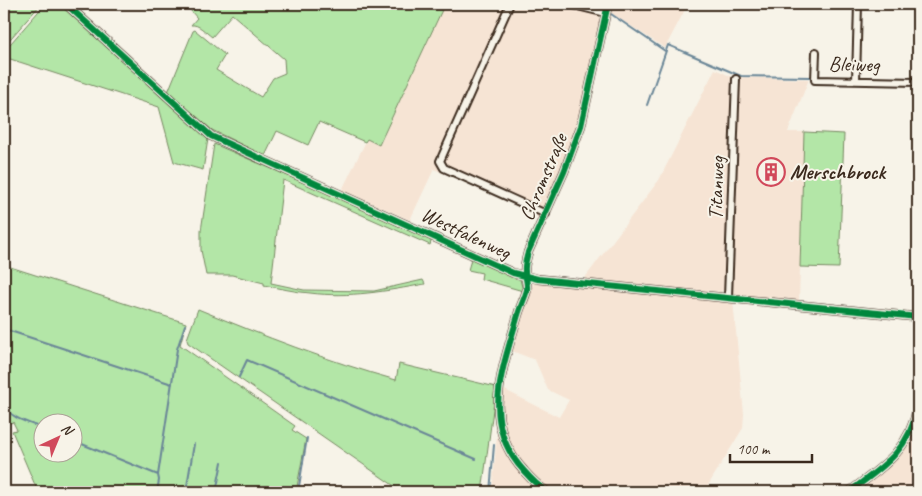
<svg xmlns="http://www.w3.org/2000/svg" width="922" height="496" viewBox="0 0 922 496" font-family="Caveat,sans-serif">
  <rect width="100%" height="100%" fill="#f7f3e8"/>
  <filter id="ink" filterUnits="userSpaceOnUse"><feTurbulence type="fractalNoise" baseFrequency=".02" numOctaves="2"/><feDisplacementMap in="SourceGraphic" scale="10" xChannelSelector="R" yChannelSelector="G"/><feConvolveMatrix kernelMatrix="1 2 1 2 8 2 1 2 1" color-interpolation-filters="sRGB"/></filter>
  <g filter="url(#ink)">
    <path fill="#f6e4d4" d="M413 4H563L596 12 600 19 589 78 577 124 561 171 538 219 534 213 434 169 410 220 342 190 367 139 380 144 442 10 412 6Z
      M611 4H688L665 48 609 12Z
      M715 69 732 77 725 289 721 292 584 279 659 180Z
      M738 77 809 79 788 132H804L799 302 735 295 731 292Z
      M533 283 733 301 744 414 743 428 704 492H492L497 434 503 431 501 406 503 389 559 417 569 400 548 390 535 360 512 351Z
      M918 419V492H854L895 461 908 442Z"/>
    <path fill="#b3e6a7" stroke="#778862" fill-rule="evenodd" d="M4 4H41L4 46Z
      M45 4H59L208 139 203 170 174 162 159 107 4 57V51Z
      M185 4H413V6L442 10 379 145 367 139 365 142 319 122 308 145 277 131 265 156 212 130 168 92 193 31 195 30 225 55 216 70 261 97 273 78 285 73 284 59 232 14 212 37C205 32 199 24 191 25L197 18Z
      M804 132 844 134 839 268 800 267Z
      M214 144 432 238 430 245 283 180 271 283 304 290 374 291 423 280 425 284C387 291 349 298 310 293 295 292 279 288 264 285V283L232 275H206L201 250V231Z
      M472 256 520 279 523 291 481 279 482 273 468 270Z
      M4 265 186 323 180 345 295 426 292 430 306 439 296 492H38L12 431 17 430 13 422 10 423 4 409ZM42 424H72V454H42Z
      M198 309C263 336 328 361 396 380L399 364 496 387 482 492H403L188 343 187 339Z"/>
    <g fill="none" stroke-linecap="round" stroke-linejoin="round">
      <path stroke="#6a8697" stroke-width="2" d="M611 14 665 51
        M647 105 668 45 741 76 811 77
        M541 276 585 280
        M4 329 172 384
        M239 377 247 360 476 459
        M4 405C9 418 30 423 42 428
        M72 440 158 475 177 349 185 325
        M157 492 159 480 158 475
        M186 492 194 444
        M216 492 222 462
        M298 492 307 438
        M490 492 494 445"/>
      <defs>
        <path id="street" d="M66 4 211 136 513 273 538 279 918 317
          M510 4 440 161 444 168 546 214
          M569 4 606 13
          M816 52 815 80 918 82
          M856 81 858 4
          M728 297 736 79
          M547 492C538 486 531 479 524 471 480 423 502 371 518 315 520 307 525 298 527 290 528 282 524 275 525 267 525 262 527 257 528 252L564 172 581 126 608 4
          M849 492C884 466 909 451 918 406"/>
      </defs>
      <use href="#street" stroke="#3b2a1e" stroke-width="10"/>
      <use href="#street" stroke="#f7f3e8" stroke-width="6"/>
      <defs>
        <path id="cycleway" d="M66 4 211 136 513 273 538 279 918 317
          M547 492C538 486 531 479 524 471 480 423 502 371 518 315 520 307 525 298 527 290 528 282 524 275 525 267 525 262 527 257 528 252L564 172 581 126 608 4
          M849 492C884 466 909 451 918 406"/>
      </defs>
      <use href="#cycleway" stroke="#f7f3e8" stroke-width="9"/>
      <use href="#cycleway" stroke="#00873e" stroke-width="6"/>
    </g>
  </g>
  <defs>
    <symbol id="building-ring" viewBox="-11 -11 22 22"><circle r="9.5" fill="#f7f3e8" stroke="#d1495b" stroke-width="1.5"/><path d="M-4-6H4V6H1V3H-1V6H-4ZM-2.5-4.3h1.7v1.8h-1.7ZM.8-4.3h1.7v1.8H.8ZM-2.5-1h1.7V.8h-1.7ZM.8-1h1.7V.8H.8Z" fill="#d1495b"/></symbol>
  </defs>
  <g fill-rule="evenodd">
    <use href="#building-ring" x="755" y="156" width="32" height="32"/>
  </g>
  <g text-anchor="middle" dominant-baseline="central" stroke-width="4" stroke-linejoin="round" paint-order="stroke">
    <g font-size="21" fill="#3b2a1e" stroke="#f7f3e8">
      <text transform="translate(854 64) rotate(1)">Bleiweg</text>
      <text transform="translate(543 177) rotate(-67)">Chromstraße</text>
      <text transform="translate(716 188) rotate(-88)">Titanweg</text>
      <text transform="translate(466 233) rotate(25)">Westfalenweg</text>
    </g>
    <g font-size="21" font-weight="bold" fill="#3b2a1e" stroke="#f7f3e8" text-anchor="start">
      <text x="790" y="172">Merschbrock</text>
    </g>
  </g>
  <rect width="922" height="496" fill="none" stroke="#f7f3e8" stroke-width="20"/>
  <rect x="10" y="10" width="902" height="476" fill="none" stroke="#3b2a1e" stroke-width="2" filter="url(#ink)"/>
  <g transform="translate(58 438) rotate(44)"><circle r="24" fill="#f7f3e8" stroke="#aca397"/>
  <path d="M0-4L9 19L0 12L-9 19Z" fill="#d1495b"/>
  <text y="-8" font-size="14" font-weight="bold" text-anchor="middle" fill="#3b2a1e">N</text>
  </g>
  <path d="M730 454v8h82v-8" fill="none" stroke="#3b2a1e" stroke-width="2.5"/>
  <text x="737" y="454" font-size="15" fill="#3b2a1e" stroke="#f7f3e8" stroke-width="4" paint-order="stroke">100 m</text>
</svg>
